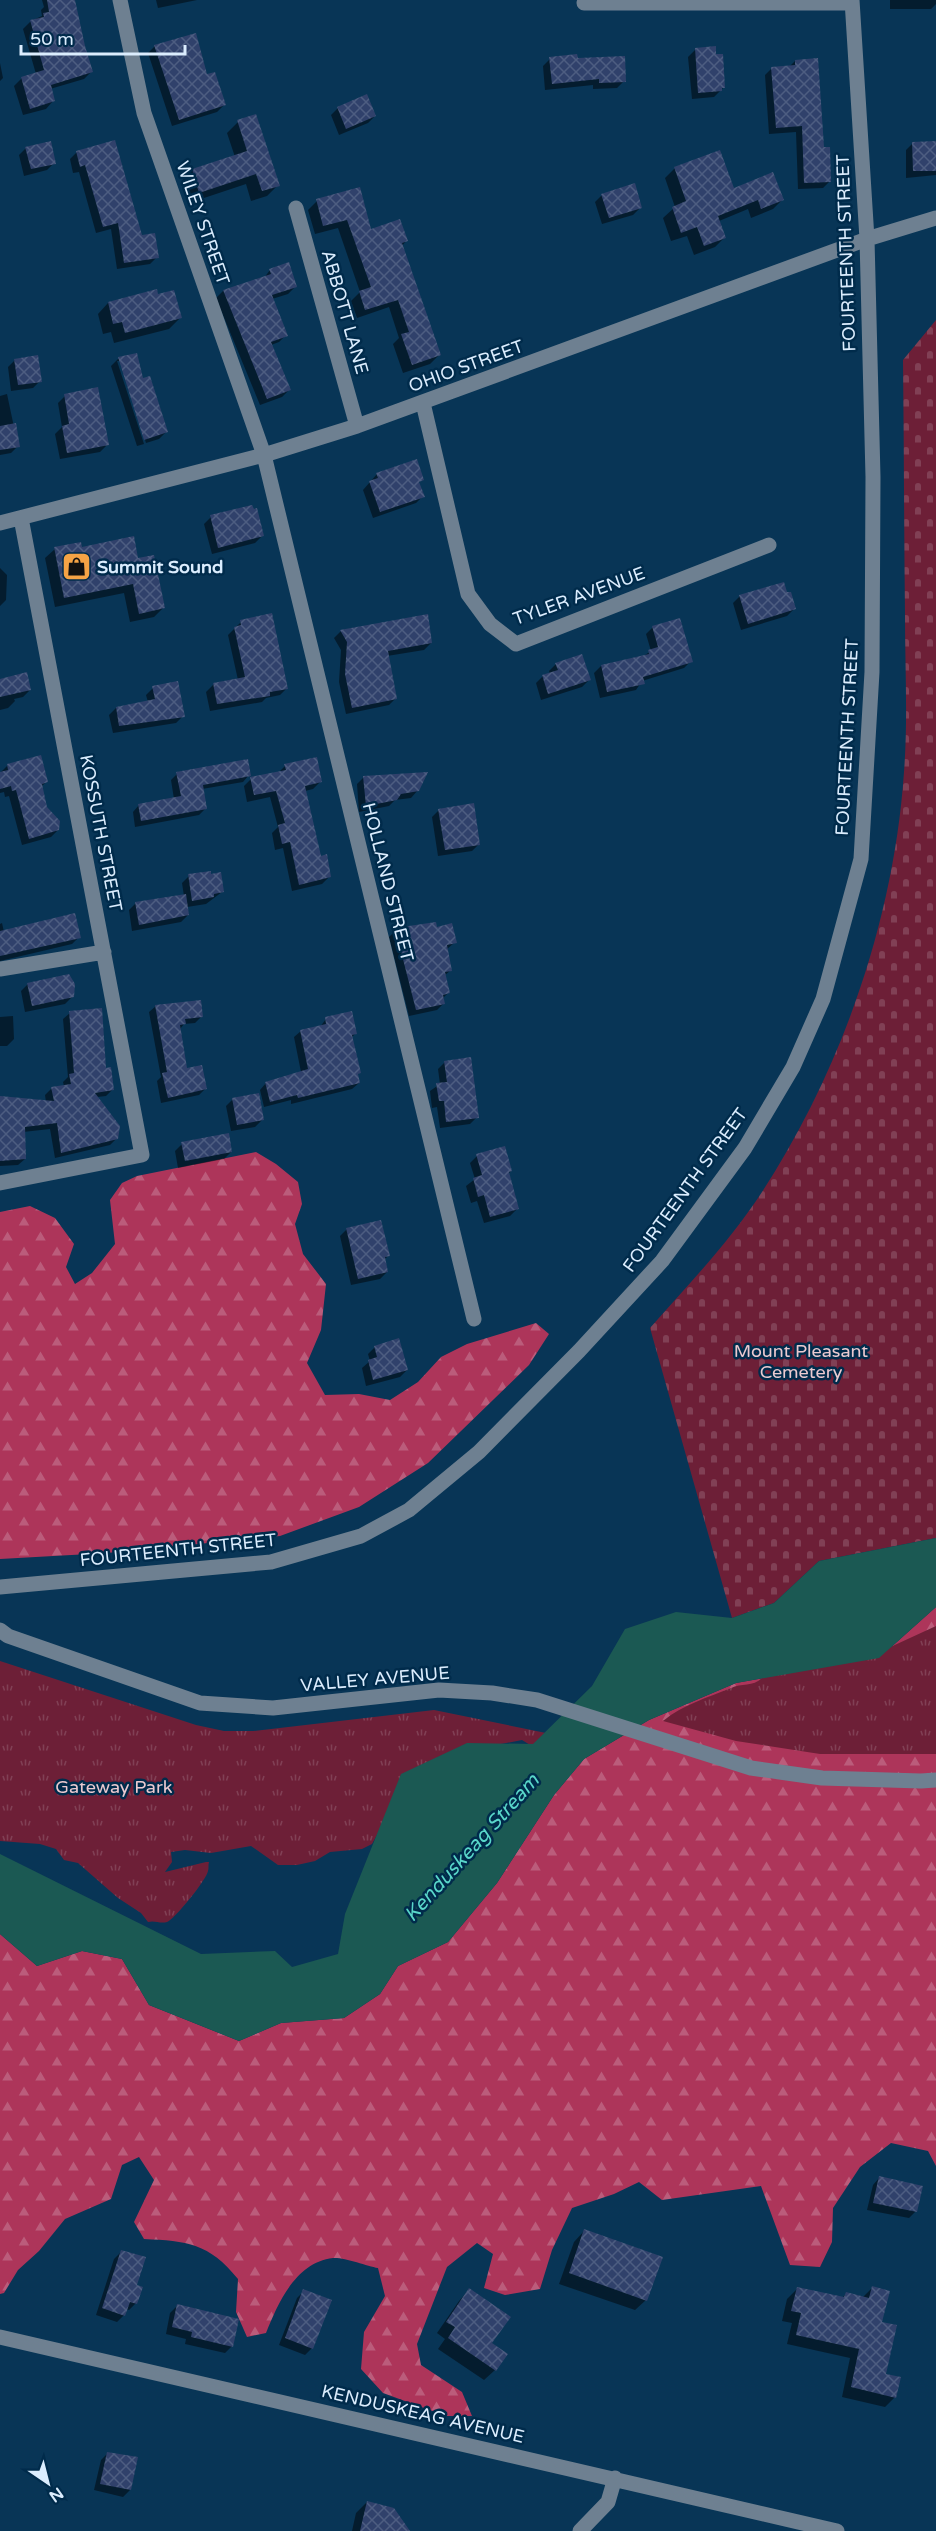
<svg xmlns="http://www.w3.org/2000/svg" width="936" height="2531" viewBox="0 0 936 2531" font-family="'Varela Round',sans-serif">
  <defs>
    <pattern id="forest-firs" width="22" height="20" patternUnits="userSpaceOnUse" patternTransform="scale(1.5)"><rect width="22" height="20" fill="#ad355a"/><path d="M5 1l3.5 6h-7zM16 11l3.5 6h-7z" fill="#bb5c7b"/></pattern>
    <pattern id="cemetery-stones" width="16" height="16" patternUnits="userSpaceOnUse" patternTransform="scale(1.5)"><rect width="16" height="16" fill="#6d1f37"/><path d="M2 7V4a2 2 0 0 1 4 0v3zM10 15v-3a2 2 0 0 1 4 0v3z" fill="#814055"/></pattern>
    <pattern id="park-tufts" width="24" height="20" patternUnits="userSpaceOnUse" patternTransform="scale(1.5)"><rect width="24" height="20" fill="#6d1f37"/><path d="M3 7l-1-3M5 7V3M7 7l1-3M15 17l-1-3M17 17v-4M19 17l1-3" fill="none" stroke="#814055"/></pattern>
    <pattern id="building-cross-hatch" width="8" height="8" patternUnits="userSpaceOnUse" patternTransform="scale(1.5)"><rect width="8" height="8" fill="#30416b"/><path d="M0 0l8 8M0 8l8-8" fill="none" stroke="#4d5d81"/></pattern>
  </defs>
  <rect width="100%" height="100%" fill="#083556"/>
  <path fill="url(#forest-firs)" d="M256 1152 276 1164 298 1182 302 1204 295 1224 303 1254 326 1284 321 1330 307 1363 325 1395 359 1394 390 1400 418 1382 441 1357 467 1344 536 1323 549 1334 529 1365 428 1463 359 1507 280 1536 107 1553 0 1559V1212L30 1206 55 1218 74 1244 66 1267 75 1284 92 1273 115 1244 110 1200 122 1183 137 1176Z
    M936 1607V2166L928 2151 891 2143 860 2167 833 2208 832 2242 820 2267 790 2265 761 2186 662 2200 639 2182 614 2194 572 2208 552 2250 540 2289 505 2295 484 2288 493 2254 477 2243 447 2267 417 2344 421 2365 462 2392 472 2416H446L383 2393 361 2369 364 2332 385 2296 378 2268C367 2266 344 2257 333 2258 296 2262 278 2303 266 2333L247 2337 236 2312 238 2279C209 2243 187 2241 144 2239L134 2222 154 2180 139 2157 122 2165 111 2199 65 2219 39 2251 18 2270 4 2293 0 2294V1934L37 1966 82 1951 122 1959 149 2005 239 2041 281 2023 344 2018 380 1994 398 1966 448 1942 497 1883 554 1795 584 1759 649 1720 736 1683 879 1658Z"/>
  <path fill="url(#cemetery-stones)" d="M936 320V1538L819 1561 774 1603 732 1618 650 1328C689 1284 730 1241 762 1192 842 1069 894 919 904 772 908 720 905 667 905 615 904 530 904 445 903 360Z"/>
  <path fill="url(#park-tufts)" d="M936 1626V1754H820L736 1741 663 1721C684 1704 707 1698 731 1688 741 1683 753 1687 762 1678L873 1655Z
    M0 1661 196 1725 224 1731H253L434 1710 546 1733 535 1748 522 1740 443 1755 412 1770 372 1844 362 1849 330 1852 315 1861 297 1865H278L251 1846 211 1853 185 1850 171 1852 172 1862 165 1872 206 1862H209C208 1865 209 1868 208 1871 207 1879 174 1920 167 1922 160 1924 155 1920 148 1922L141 1913 118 1898 78 1863 64 1860 56 1849 40 1844 0 1841Z"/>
  <path fill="#1b5953" d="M936 1538V1607L879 1658 736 1683 649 1720 584 1759 554 1795 497 1883 448 1942 398 1966 380 1994 344 2018 281 2023 239 2041 149 2005 122 1959 82 1951 37 1966 0 1934V1854L201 1954 275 1951 292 1967 338 1954 345 1914 401 1774 467 1743 533 1744 592 1686 625 1629 676 1612 732 1618 774 1603 819 1561Z"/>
  <path fill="#0007" d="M42 0H74L83 47 91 72 84 79 50 89 53 101 46 109 23 115 14 86 22 78 36 74 23 29 31 21 42 16 41 10 44 7Z
    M156 0H197L158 8Z
    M890 0H936V4L931 9H890Z
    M155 46 206 76 224 105 217 112 172 126 148 53Z
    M695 50 724 87 714 97 692 99 688 57Z
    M550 59 576 60 624 81 617 88 593 89V85L545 90 543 66Z
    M795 61 830 181 823 188 798 189 796 132 769 134 765 75 772 68 789 67Z
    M0 63 3 78 0 81Z
    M338 108 375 116 368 123 339 135 331 115Z
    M238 122 278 185 267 196 251 201 246 184 189 203 182 181 192 170 235 157 227 133Z
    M936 142V175L906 178V150L913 143Z
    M26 148 54 163 47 170 24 176 19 155Z
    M77 152 157 257 150 264 117 269 111 229 96 233 79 172 73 173 70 159Z
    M719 152 733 190 782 200 773 209 751 218 748 209 719 221 725 237 715 247 694 255 687 236 671 241 663 218 675 207 665 178 674 169Z
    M602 195 640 208 633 215 602 224 595 202Z
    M317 201 370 231 406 241 402 246 439 355 430 364 403 373 393 344 399 338 389 307 357 318 351 301 360 292 338 228 315 234 308 210Z
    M270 270 295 287 288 294 272 299 286 335 279 342 271 345 289 390 282 397 260 405 216 298 223 291 264 278Z
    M108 303 180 318 169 329 114 343 111 332 103 334 98 314Z
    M136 354 142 380 166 432 159 439 146 443 121 361H117L144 444 137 446 111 366 118 359Z
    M15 360 40 381 33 388 11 391 8 367Z
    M7 394 18 446 11 453 0 455V396Z
    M65 396 107 445 100 452 60 459 55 434 62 427 58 403Z
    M377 474 422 479 418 483 423 496 416 503 373 518 363 490Z
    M211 517 262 536 255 543 212 554 204 524Z
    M81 548 137 560 163 608 154 617 130 622 124 593 55 607 45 558 55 549Z
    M0 568 7 575 6 600 0 606Z
    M740 596 794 609 787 616 741 630 733 603Z
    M241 622 287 688 280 695 266 698 262 702 210 711 206 692 213 685 238 680 228 635Z
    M653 627 691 661 684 668 642 681 636 690 600 698 594 673 601 666 642 657 651 651 646 634Z
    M341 631 431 643 424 650 387 656 396 698 389 705 346 714 339 682 341 650 334 638Z
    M556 664 589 680 582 687 541 700 536 683 543 676 550 674 549 671Z
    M0 681 30 690 23 697 14 699 15 701 8 708 0 710Z
    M153 688 183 716 176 723 113 733 109 715 116 708 148 702 146 695Z
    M7 766 46 782 41 787 46 808 58 830 51 837 22 845 9 796 5 797 4 792 0 793V773Z
    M285 766 320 782 313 789 305 791 320 857 329 877 322 884 292 891 283 848 275 850 272 833 278 827 270 797 247 802 244 786 251 779 278 773Z
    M177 774 249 775 243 782 202 789 206 808 199 815 135 827 133 812 139 805 174 799 171 780Z
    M364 777 418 790 411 798 395 800 389 806 359 812 357 784Z
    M439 810 479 844 472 851 438 856 432 817Z
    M189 876 222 892 206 904 187 907 188 915 181 922 132 931 129 910 136 903 184 896 182 883Z
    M2 923 4 932 79 937 72 944 0 961V924Z
    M436 929 455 942 446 950 451 970 444 976 448 993 442 999 444 1003 437 1010 409 1016 389 937 396 930Z
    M28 984 73 996 65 1004 25 1012 21 991Z
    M156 1006 201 1017 195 1023 184 1024 180 1029 186 1070 205 1089 199 1095 161 1103 157 1081 161 1077 149 1012Z
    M70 1013 105 1069 113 1089 106 1096 97 1097 116 1139 110 1145 55 1158 50 1129 23 1132 25 1159 18 1165 0 1166V1098L46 1102 45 1095 52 1088 64 1086 63 1082 68 1077 63 1019Z
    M13 1016 14 1039 7 1046H0V1017Z
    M326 1019 355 1034 351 1038 359 1073 357 1075 359 1083 352 1089 291 1104V1100L264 1107 260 1090 266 1083 301 1072 294 1037 301 1031 320 1027Z
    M445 1062 477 1117 470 1124 440 1128 437 1107 432 1108 430 1091 440 1084 438 1069Z
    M233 1099 262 1120 255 1127 231 1131 226 1106Z
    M182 1144 231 1152 224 1159 178 1168 175 1151Z
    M477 1156 511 1171 508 1174 517 1209 510 1216 484 1223 477 1201 471 1203 466 1186 475 1179 470 1163Z
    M347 1229 388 1256 384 1260 387 1272 380 1279 351 1285 340 1236Z
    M375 1347 407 1370 400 1377 366 1386 362 1368 370 1361 368 1354Z
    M879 2178 916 2211 909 2218 867 2210 873 2185Z
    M584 2231 646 2300 635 2310 559 2284 574 2242Z
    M121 2252 135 2286 136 2303 129 2310 126 2309 124 2315 117 2322 96 2315 114 2259Z
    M798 2288 842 2298 846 2294 862 2298 872 2288 880 2323 884 2375 895 2397 885 2407 842 2397 850 2358 787 2344 792 2323 782 2321 787 2299Z
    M469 2290 495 2370 484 2380 438 2349 445 2339 437 2333 459 2301Z
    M304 2291 312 2348 305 2355 279 2345 297 2298Z
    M177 2306 232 2346 225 2353 185 2344 186 2339 166 2334 170 2313Z
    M108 2453 130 2490 123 2497 94 2490 101 2460Z
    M367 2502 404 2531H352L356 2513Z"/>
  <path fill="url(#building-cross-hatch)" d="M47 0H75L85 46 93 72 51 85 55 101 30 109 21 77 44 70 30 20 44 17 43 13 49 12Z
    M196 33 207 74 215 72 226 105 179 120 154 45Z
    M716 46V54H723L725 88H722V91L698 93 695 48Z
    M577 54 578 58 625 56 626 82 599 83V79L552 84 549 57Z
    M818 58 824 147H830L831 182 804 183 802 126 776 128 771 67 795 65V60Z
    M367 94 376 116 346 129 337 107Z
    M256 114 280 186 262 191 256 174 199 193 192 169 247 151 237 120Z
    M115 140 142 235 155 233 159 258 124 263 118 223 103 227 85 165 80 167 76 151Z
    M51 141 56 164 31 169 25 147Z
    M936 141V171H913L912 142Z
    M720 150 734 188 773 172 784 200 761 209 758 200 718 216 726 238 704 246 697 227 681 233 672 207 686 201 674 167Z
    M635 183 642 208 609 218 601 194Z
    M360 187 371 229 400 219 408 241 402 243 441 355 412 365 401 334 409 332 398 300 365 310 359 291 371 287 347 220 323 226 316 199Z
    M289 262 297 287 272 295 288 336 271 342 291 390 267 399 223 290 271 274 269 269Z
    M157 289 158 294 174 290 182 318 125 333 122 322 113 324 108 302Z
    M137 353 143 378 150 376 168 432 144 440 118 357Z
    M38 355 42 382 18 385 14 359Z
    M98 387 109 445 67 453 62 426 69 424 64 394Z
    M16 423 20 447 0 450V426Z
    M417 459 424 480 419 482 425 497 380 512 369 481 378 478 376 473Z
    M252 505 254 509 257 508 264 536 218 548 210 515Z
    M134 536 138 558 154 555 165 608 139 614 133 584 64 598 54 547 81 542 82 547Z
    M784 582 787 592H791L796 609 748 624 739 595Z
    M272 613 288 689 270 692V696L217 704 213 683 245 677 234 627 241 625 240 620Z
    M428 614 432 643 388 651 397 699 352 708 345 674 347 642 340 630Z
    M680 618 693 662 643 677 645 684 607 692 601 665 649 654 648 650 658 647 652 626Z
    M582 654 591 680 548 694 542 675 558 670 555 663Z
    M27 672 31 690 0 697V679Z
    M178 681 185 717 119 726 116 707 155 699 152 686Z
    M41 755 48 782 42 784 47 807 60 821 59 830 29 839 16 790 12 791 11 786 0 789V772L8 770 7 764Z
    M317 757 322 782 305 786 321 856 327 854 331 877 299 885 290 842 282 844 278 825 285 823 276 791 254 795 250 777 286 770 284 764Z
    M248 759 251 776 203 785 207 809 141 821 138 804 181 796 176 772Z
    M428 772 419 791 401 794 397 800 366 806 363 776Z
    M474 803 480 845 445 850 438 809Z
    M211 871V874L221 872 224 892 214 894V897L192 901 188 874Z
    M186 894 189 915 139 925 135 902Z
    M75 913 81 938 0 956V931Z
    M436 922 437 927 452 923 457 943 447 945 452 971 445 972 450 993 443 995 445 1004 416 1010 395 928Z
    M69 974 75 984 74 997 32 1006 27 983Z
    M201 1000 203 1017 185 1019 186 1024 180 1025 187 1068 202 1065 207 1089 168 1098 162 1073 167 1072 155 1005Z
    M102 1008 106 1068 111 1067 114 1090 95 1093 120 1126 118 1139 61 1153 57 1123 25 1127 26 1159 0 1161V1096L54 1101 51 1087 71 1084 69 1074 74 1073 69 1011Z
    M352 1011 357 1034 352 1035 361 1073 358 1074 360 1083 298 1098 297 1095 270 1102 265 1082 308 1069 300 1030 326 1024 325 1017Z
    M471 1057 479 1118 446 1122 444 1101H439L436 1083 447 1082 444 1061Z
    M259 1093 264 1120 237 1125 232 1098Z
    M229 1133 232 1152 185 1161 181 1142Z
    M505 1146 512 1171 509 1172 519 1209 490 1217 484 1195 478 1197 473 1178 482 1175 476 1154Z
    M381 1220 390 1256 385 1257 388 1272 358 1279 346 1228Z
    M399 1338 408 1370 373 1380 368 1360 377 1357 374 1346Z
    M879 2176 923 2186 917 2212 873 2203Z
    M584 2229 663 2257 647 2301 569 2273Z
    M121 2250 146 2257 137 2285 143 2287 137 2304 130 2302 125 2316 102 2308Z
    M872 2286 890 2291 882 2322 897 2325 886 2374 901 2377 896 2398 851 2387 859 2349 796 2335 801 2313 791 2311 797 2287 844 2297 846 2292 869 2298Z
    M469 2288 511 2317 492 2343 508 2354 496 2371 448 2338 455 2327 446 2322Z
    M303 2289 332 2300 313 2349 285 2338Z
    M177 2304 239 2319 233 2347 191 2337 192 2332 172 2327Z
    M107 2452 138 2457 131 2490 100 2484Z
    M367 2501 394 2508 410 2531H360Z"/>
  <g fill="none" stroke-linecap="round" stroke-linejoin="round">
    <path stroke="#6e8091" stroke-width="15" d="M120 0 144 113 264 455 474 1319
      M584 3H852
      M296 208 357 426
      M423 403 468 594 490 624 516 644 769 545
      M0 523 264 455 357 426 867 239 936 218
      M0 969 104 952
      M0 1183 142 1155 21 518
      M0 1587 271 1562 361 1536 409 1510 479 1452 579 1351 662 1261 745 1148 793 1067 823 999 861 859 872 672 873 477 867 239 852 0
      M0 1630 8 1636 200 1703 273 1708 439 1690 492 1693 537 1700 751 1768 822 1778 921 1781 936 1780
      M0 2337 837 2531
      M580 2531 608 2502 615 2478"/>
  </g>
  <defs>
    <symbol id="shop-square" viewBox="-11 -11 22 22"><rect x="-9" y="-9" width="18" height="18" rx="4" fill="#f5a345" stroke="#002b4b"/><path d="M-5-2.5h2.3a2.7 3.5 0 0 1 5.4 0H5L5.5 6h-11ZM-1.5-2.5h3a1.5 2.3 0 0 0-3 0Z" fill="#111"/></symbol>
  </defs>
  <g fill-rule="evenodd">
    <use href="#shop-square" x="60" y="550" width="33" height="33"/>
  </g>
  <g text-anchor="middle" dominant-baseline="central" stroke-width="5" stroke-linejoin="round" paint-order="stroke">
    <g font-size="18" fill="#dbedfe" stroke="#002b4b">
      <text transform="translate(203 223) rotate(71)">WILEY STREET</text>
      <text transform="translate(846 253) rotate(-92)">FOURTEENTH STREET</text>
      <text transform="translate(345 312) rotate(74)">ABBOTT LANE</text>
      <text transform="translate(466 366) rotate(-20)">OHIO STREET</text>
      <text transform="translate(579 596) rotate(-20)">TYLER AVENUE</text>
      <text transform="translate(847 737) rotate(-87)">FOURTEENTH STREET</text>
      <text transform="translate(101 833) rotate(79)">KOSSUTH STREET</text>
      <text transform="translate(388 882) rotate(76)">HOLLAND STREET</text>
      <text transform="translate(685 1190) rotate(-54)">FOURTEENTH STREET</text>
      <text transform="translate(178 1550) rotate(-6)">FOURTEENTH STREET</text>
      <text transform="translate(375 1679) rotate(-5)">VALLEY AVENUE</text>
      <text transform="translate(423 2414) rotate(13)">KENDUSKEAG AVENUE</text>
    </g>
    <g font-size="18" font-weight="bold" fill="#dbedfe" stroke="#002b4b" text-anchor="start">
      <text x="97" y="567">Summit Sound</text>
    </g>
    <g font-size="18" fill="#ebcad0" stroke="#002b4b">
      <text x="801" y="1351">Mount Pleasant<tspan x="801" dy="21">Cemetery</tspan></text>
      <text x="114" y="1787">Gateway Park</text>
    </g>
    <g font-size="20" font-style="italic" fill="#59d7ca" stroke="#002b4b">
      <text transform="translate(472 1848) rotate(-48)">Kenduskeag Stream</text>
    </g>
  </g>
  <g transform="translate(48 2483) rotate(145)" stroke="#002b4b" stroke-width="4.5" paint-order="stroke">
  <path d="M0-4.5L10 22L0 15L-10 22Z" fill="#dbedfe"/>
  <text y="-9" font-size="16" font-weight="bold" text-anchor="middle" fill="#dbedfe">N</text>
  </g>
  <path d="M21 45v9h164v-9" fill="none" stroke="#dbedfe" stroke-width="3"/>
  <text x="30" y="45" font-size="18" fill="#dbedfe" stroke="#002b4b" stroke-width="4.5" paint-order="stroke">50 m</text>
</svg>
